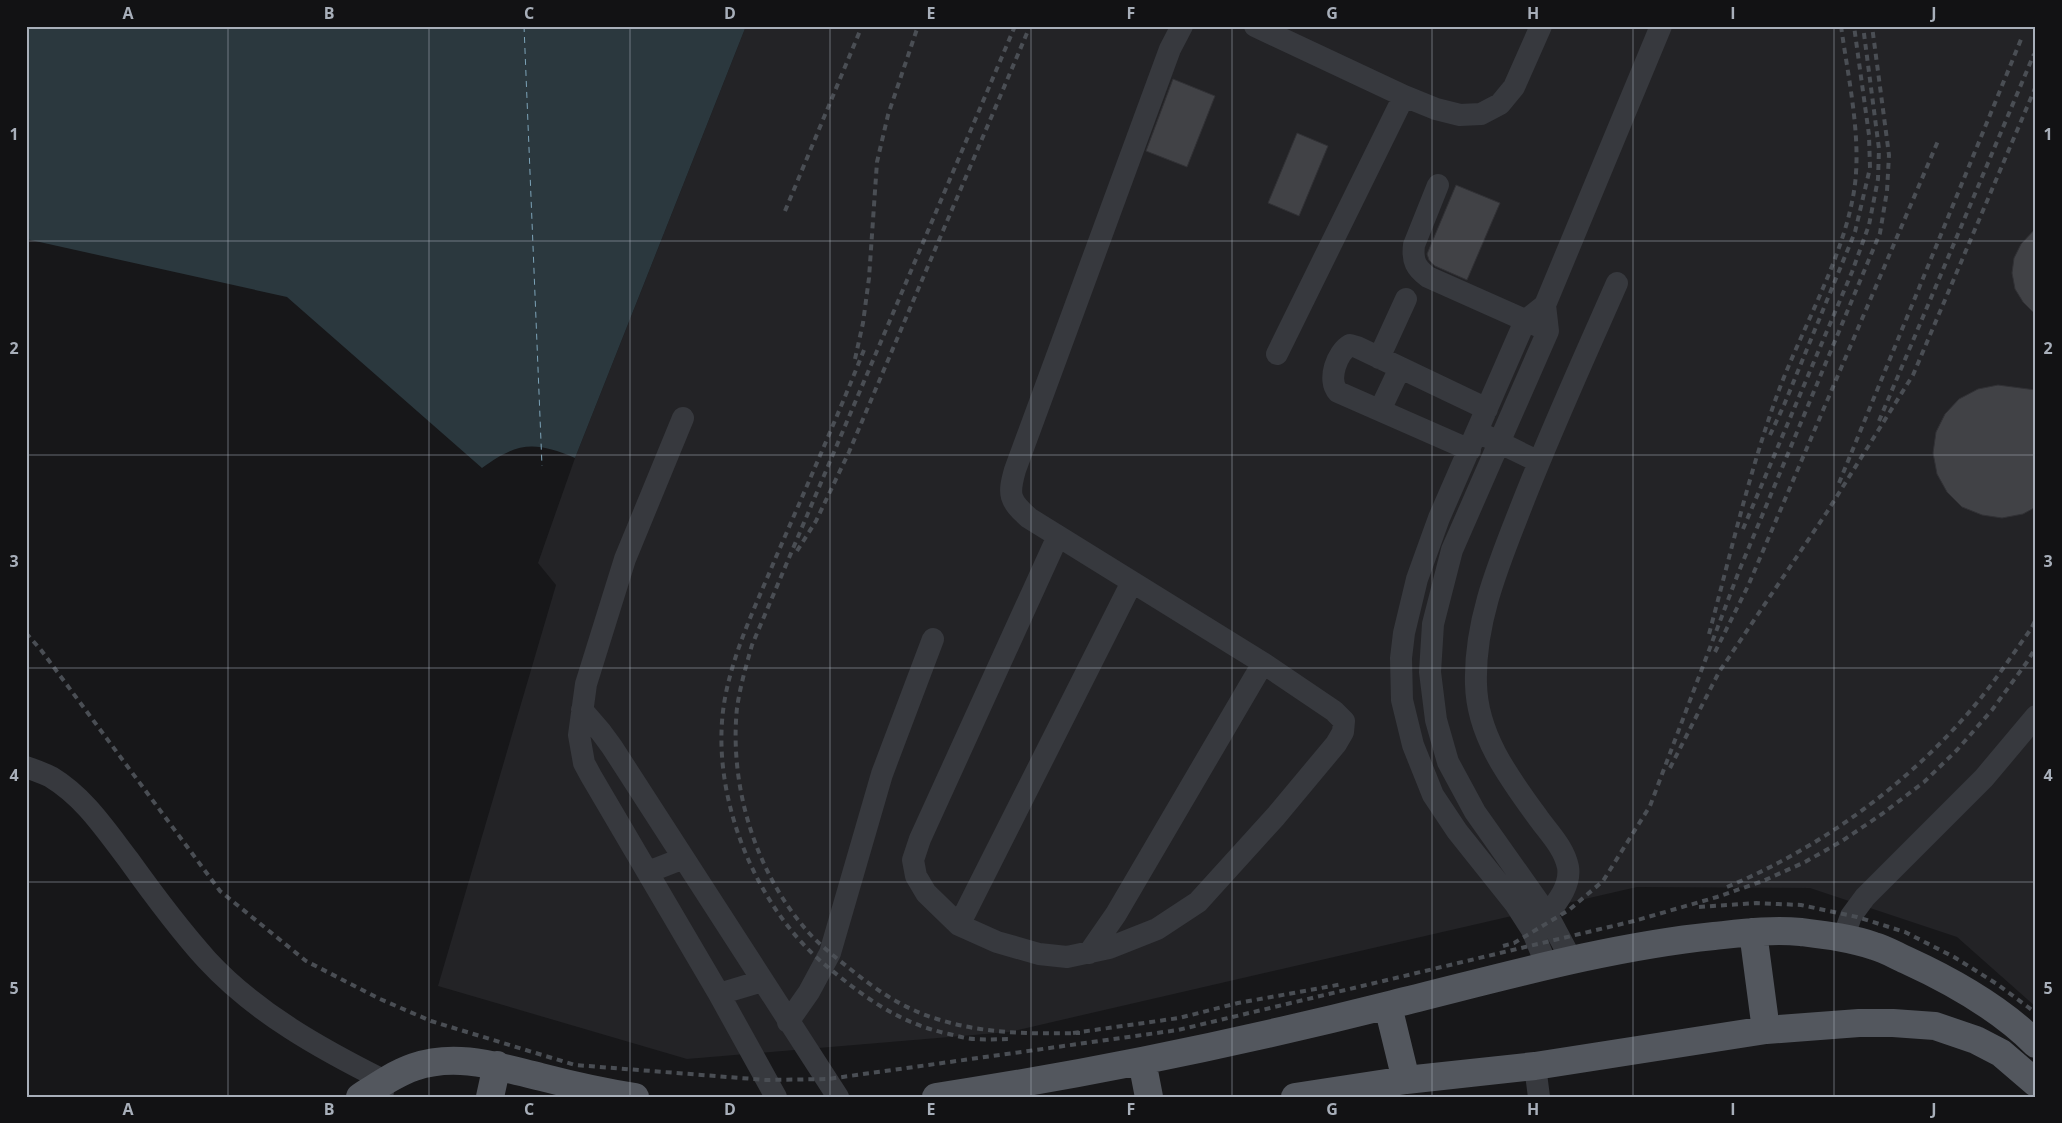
<svg xmlns="http://www.w3.org/2000/svg" width="2062" height="1123" viewBox="0 0 2062 1123" font-family="'Open Sans',sans-serif">
  <rect width="100%" height="100%" fill="#171719"/>
  <path fill="#232326" d="M746 26H2036V1007L1957 937 1810 888 1637 887 1009 1032 687 1059 438 986 556 585 538 563 575 458Z"/>
  <path fill="#2b383e" d="M26 26H746L575 458C535 441 517 442 482 468L287 297 26 239Z"/>
  <g fill="none" stroke-linecap="round" stroke-linejoin="round">
    <path stroke="#7ca3b8" stroke-width="1" stroke-dasharray="6 5" stroke-linecap="butt" d="M524 26 542 466"/>
  </g>
  <path fill="#414246" stroke="#313135" d="M1173 79 1215 96 1187 167 1146 151Z
    M1297 133 1328 146 1299 216 1268 203Z
    M1456 185 1500 203 1467 280 1435 266 1429 260 1427 254Z
    M2036 228V315L2023 302 2015 289 2012 273 2014 258 2021 244Z
    M1998 385 2036 390V507L2023 514 2002 518 1982 515 1962 507 1947 492 1937 474 1933 453 1936 432 1945 414 1959 399 1978 389Z"/>
  <g fill="none" stroke-linecap="round" stroke-linejoin="round">
    <path stroke="#37393e" stroke-width="22" d="M1255 26 1404 96 1436 109 1460 115 1481 114 1500 104 1514 87 1541 26
      M1438 185 1414 245C1412 261 1416 268 1428 277L1538 326
      M1545 305 1548 331 1452 550 1433 624 1430 672 1436 720 1448 762 1475 812 1547 914 1572 961
      M1277 354 1404 96
      M1379 358 1406 299
      M1380 410 1400 368
      M683 418 625 559 586 684 579 735 584 763 591 776 719 994 776 1097
      M1486 436 1539 462
      M1470 450 1338 392C1327 380 1337 352 1350 345L1357 347 1487 409
      M1058 536 920 839 913 860 916 876 926 893 959 925 997 942 1039 954 1067 957 1109 948 1157 929 1198 902 1276 816 1336 744 1343 732 1344 721 1334 711 1263 663 1029 518C1009 500 1008 495 1015 470L1170 49 1182 26
      M582 710 601 732 612 747 838 1097
      M26 767C34 770 43 773 51 777 84 797 105 829 128 859 153 894 179 929 207 960 256 1013 321 1049 385 1081L382 1096
      M648 872 684 858
      M1547 914C1558 902 1571 885 1568 867 1564 848 1550 834 1539 819 1510 779 1477 736 1476 684 1474 620 1500 561 1523 502 1552 428 1585 356 1617 283
      M959 925 1132 582
      M1843 938 1851 916 1865 897 1984 778 2036 716
      M1089 953 1116 914 1263 663
      M1547 966 1532 930 1516 905 1457 831 1433 795 1413 745 1402 700 1401 658 1404 633 1417 579 1439 518 1525 321 1545 305 1661 26
      M719 994 762 981
      M788 1022 809 992 830 953 882 774 933 639
      M1535 1066 1539 1097"/>
    <path stroke="#53575e" stroke-width="28" d="M1753 932 1766 1030
      M1388 1006 1406 1080
      M1142 1061 1149 1097
      M360 1097C377 1086 394 1074 414 1067 457 1052 499 1067 541 1077 572 1085 603 1092 635 1097
      M490 1097 497 1065
      M936 1097C1089 1074 1242 1042 1393 1004 1499 978 1606 947 1714 936 1742 933 1772 929 1801 932 1825 935 1851 938 1874 946 1885 949 1895 955 1906 960 1952 981 1999 1007 2036 1044
      M1295 1097 1406 1080 1535 1066 1766 1030 1859 1023H1893L1935 1026 1976 1040 2001 1053 2036 1083"/>
    <path stroke="#4a4e54" stroke-width="4" stroke-dasharray="6 5" stroke-linecap="butt" d="M1015 26 752 645C746 666 740 687 737 708 729 787 756 874 809 933 821 946 835 957 849 968 876 990 904 1009 937 1019 984 1034 1031 1034 1080 1033
      M785 211 862 26
      M864 350C836 420 806 488 776 557 757 603 734 649 725 698 708 790 753 904 824 964 864 997 898 1023 949 1034 958 1036 967 1039 975 1039 987 1040 999 1039 1010 1039
      M855 359 863 323 869 278 877 162 888 115 918 26
      M1879 421 2034 54
      M1770 435 1784 405 1855 232 1870 168 1869 135 1854 26
      M1839 483 2022 37
      M1743 529 1852 272 1869 225 1878 179 1879 149 1863 26
      M797 551 816 521 849 452 1030 26
      M26 633 41 650 220 891 306 961 380 999 431 1021 575 1065 766 1080 828 1079 1178 1030 1634 921 1717 897 1763 881 1805 862 1842 841 1882 814 1924 782 1957 750 1992 710 2027 662 2036 647
      M1709 634C1730 556 1748 477 1775 401 1799 332 1846 256 1855 184 1861 134 1848 77 1841 26
      M1715 652 1748 586 1938 141
      M1670 768 1719 672 1827 512 1913 375 2036 86
      M1727 887C1823 847 1914 780 1980 699 1998 677 2014 652 2031 629L2036 619
      M1699 907 1756 903 1801 905 1857 917 1905 932 1954 957 1997 984 2036 1013
      M1503 946 1514 943 1569 910 1603 881 1650 806 1739 571 1880 233 1887 191 1889 155 1872 26
      M1073 1033 1179 1018 1238 1003 1343 984"/>
  </g>
  <path fill="none" stroke="#a8afba" stroke-width="1" stroke-opacity="0.55" d="M228 26V1097M429 26V1097M630 26V1097M830 26V1097M1031 26V1097M1232 26V1097M1432 26V1097M1633 26V1097M1834 26V1097M26 241H2036M26 455H2036M26 668H2036M26 882H2036"/>
  <rect width="2062" height="1123" fill="none" stroke="#121214" stroke-width="55"/>
  <rect x="28" y="28" width="2006" height="1068" fill="none" stroke="#a8afba" stroke-width="2"/>
  <g font-size="16" text-anchor="middle" font-weight="bold" fill="#a8afba">
    <text x="128" y="19">A</text>
    <text x="329" y="19">B</text>
    <text x="529" y="19">C</text>
    <text x="730" y="19">D</text>
    <text x="931" y="19">E</text>
    <text x="1131" y="19">F</text>
    <text x="1332" y="19">G</text>
    <text x="1533" y="19">H</text>
    <text x="1733" y="19">I</text>
    <text x="1934" y="19">J</text>
    <text x="14" y="140">1</text>
    <text x="2048" y="140">1</text>
    <text x="14" y="354">2</text>
    <text x="2048" y="354">2</text>
    <text x="14" y="567">3</text>
    <text x="2048" y="567">3</text>
    <text x="14" y="781">4</text>
    <text x="2048" y="781">4</text>
    <text x="14" y="994">5</text>
    <text x="2048" y="994">5</text>
    <text x="128" y="1115">A</text>
    <text x="329" y="1115">B</text>
    <text x="529" y="1115">C</text>
    <text x="730" y="1115">D</text>
    <text x="931" y="1115">E</text>
    <text x="1131" y="1115">F</text>
    <text x="1332" y="1115">G</text>
    <text x="1533" y="1115">H</text>
    <text x="1733" y="1115">I</text>
    <text x="1934" y="1115">J</text>
  </g>
</svg>
